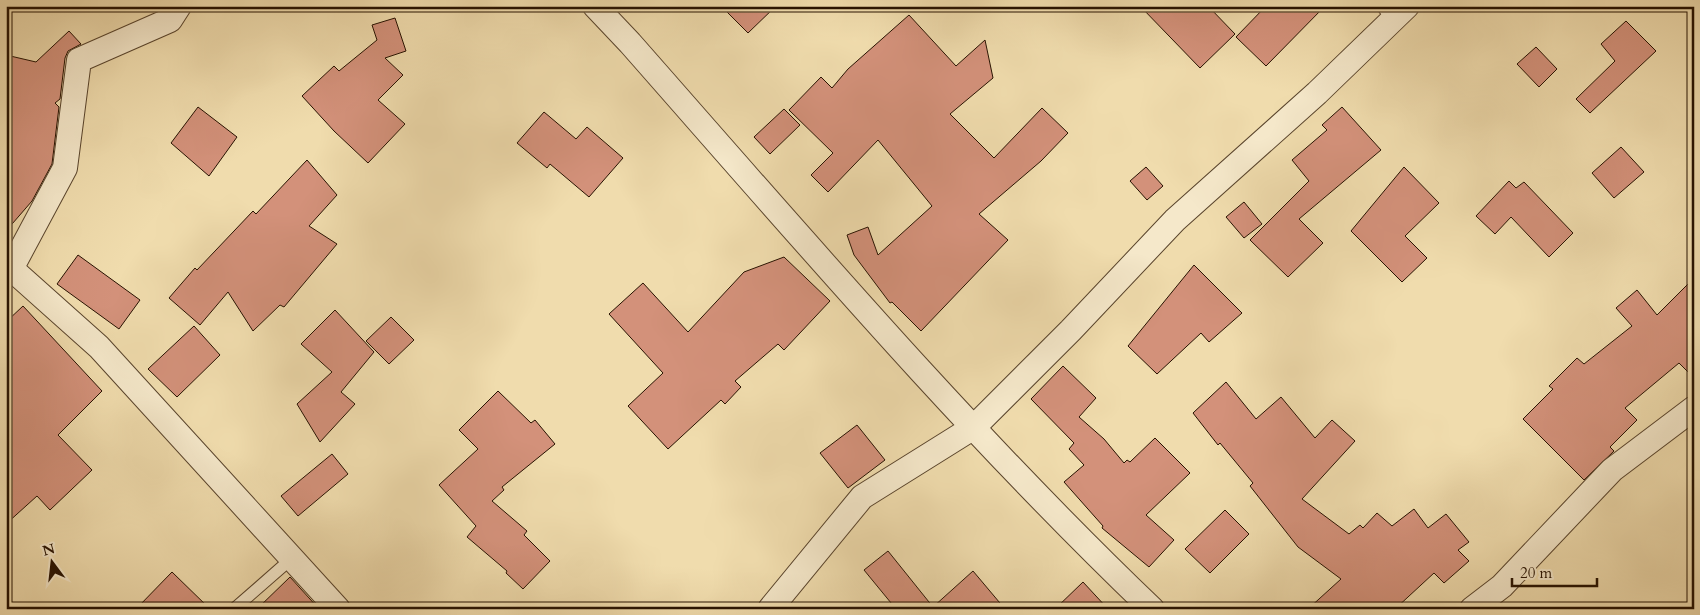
<svg xmlns="http://www.w3.org/2000/svg" width="1700" height="615" viewBox="0 0 1700 615" font-family="Cardo,serif">
  <rect width="100%" height="100%" fill="#f0dcad"/>
  <filter id="stains"><feTurbulence type="fractalNoise" baseFrequency=".004" numOctaves="4"/><feColorMatrix values="0 0 0 0 .2 0 0 0 0 .09 0 0 0 0 .02 0 0 0 .5 -.17"/></filter>
  <radialGradient id="worn" r=".72"><stop offset=".6" stop-color="#630" stop-opacity="0"/><stop offset="1" stop-color="#630" stop-opacity=".3"/></radialGradient>
  <path fill="#d3917a" stroke="#271201" d="M721 6H776L748 33Z
    M1140 6H1208L1235 34 1200 68Z
    M1266 6H1325L1266 66 1236 37Z
    M909 15 956 66 985 40 993 78 950 114 994 158 1042 108 1068 133 1041 161 979 214 1008 240 921 331 892 302 890 303 854 255 847 235 868 227 878 255 932 206 878 140 828 192 811 175 833 153 789 110 821 77 832 88 848 69Z
    M395 18 406 51 385 58 403 75 378 100 405 124 368 163 334 131 302 96 334 66 339 71 377 40 372 25Z
    M1626 21 1656 51 1590 113 1576 99 1615 61 1601 44Z
    M69 31 81 44 68 51 65 58 60 99 55 103 59 107 52 164 32 201 6 231V55L36 62Z
    M1536 47 1557 69 1539 87 1517 64Z
    M198 107 237 137 209 176 171 143Z
    M1342 107 1381 150 1299 219 1323 243 1288 277 1250 240 1309 181 1292 160 1327 130 1322 125Z
    M784 109 800 125 770 154 754 137Z
    M544 112 576 139 587 127 623 158 589 197 550 164 547 168 517 143Z
    M1621 147 1644 172 1614 198 1592 173Z
    M307 160 337 195 309 226 337 244 284 307 280 305 253 331 228 292 200 325 169 298 195 268 197 270 253 211 256 214Z
    M1146 167 1163 186 1147 200 1130 181Z
    M1404 167 1439 203 1405 236 1427 258 1402 282 1351 231Z
    M1509 181 1516 188 1524 182 1573 233 1549 257 1511 217 1495 234 1476 216Z
    M1244 202 1262 224 1244 238 1226 217Z
    M78 255 140 300 119 329 57 284Z
    M784 257 830 301 784 350 778 344 735 381 741 387 725 404 721 400 668 449 628 406 663 373 609 314 643 283 688 332 744 272Z
    M1194 265 1242 313 1209 342 1201 333 1157 374 1128 346Z
    M1694 278V378L1679 363 1625 408 1637 420 1610 447 1614 451 1584 480 1523 419 1553 389 1549 386 1577 358 1584 364 1632 326 1616 308 1637 290 1657 315Z
    M23 306 102 391 58 435 92 470 50 510 37 496 6 524V322Z
    M335 310 374 352 341 392 355 404 320 442 297 404 332 372 301 344Z
    M391 317 414 340 389 364 366 341Z
    M194 326 220 355 177 397 148 369Z
    M1063 366 1096 398 1079 417 1104 439 1124 463 1127 460 1130 462 1155 438 1190 473 1146 515 1174 540 1149 567 1102 528 1103 526 1064 482 1084 465 1069 449 1074 443 1031 399Z
    M1226 382 1256 419 1281 397 1315 438 1332 420 1355 441 1302 499 1349 534 1360 525 1363 528 1377 513 1392 526 1414 509 1428 528 1446 514 1469 542 1458 550 1469 561 1444 583 1434 573 1395 609H1308L1341 579 1298 547 1250 486 1253 483 1220 443 1218 445 1193 413Z
    M498 391 531 423 535 420 555 444 502 487 504 490 492 501 527 531 524 535 550 561 523 589 506 573 507 571 467 537 476 526 439 485 478 449 459 430Z
    M857 425 885 460 848 488 820 453Z
    M332 454 348 474 298 516 281 496Z
    M1225 510 1249 534 1210 573 1185 549Z
    M888 551 933 607 973 571 1005 609H896L864 570Z
    M172 572 210 609H136Z
    M290 577 319 609H257Z
    M1083 582 1108 609H1055Z"/>
  <g fill="none" stroke-linecap="round" stroke-linejoin="round">
    <defs>
      <path id="service" d="M1382 6 1393 21
        M234 609 291 559"/>
      <path id="minor" d="M595 6 630 43C800 236 966 431 1152 609
        M6 264 99 347 338 609
        M11 269 65 168 79 60 170 20 179 6
        M770 609 862 497 974 427 1071 330 1175 220 1317 93 1407 6
        M1472 609 1502 586 1612 470 1694 408"/>
    </defs>
    <use href="#service" stroke="#59442c" stroke-width="13"/>
    <use href="#minor" stroke="#59442c" stroke-width="26"/>
    <use href="#service" stroke="#f5e8ca" stroke-width="11"/>
    <use href="#minor" stroke="#f5e8ca" stroke-width="24"/>
  </g>
  <rect width="1700" height="615" fill="none" stroke="#f0dcad" stroke-width="25"/>
  <rect x="8" y="8" width="1685" height="600" fill="none" stroke="#271201" stroke-width="2.5"/>
  <rect x="12" y="12" width="1675" height="590" fill="none" stroke="#271201"/>
  <g transform="translate(52 562) rotate(345)" stroke="#f5e8ca" stroke-width="4" paint-order="stroke">
  <path d="M0-4L9 19L0 12L-9 19Z" fill="#271201"/>
  <text y="-8" font-size="14" font-weight="bold" text-anchor="middle" fill="#271201">N</text>
  </g>
  <path d="M1512 578v8h85v-8" fill="none" stroke="#271201" stroke-width="2.5"/>
  <text x="1520" y="578" font-size="15" fill="#271201" stroke="#f5e8ca" stroke-width="4" paint-order="stroke">20 m</text>
  <rect width="100%" height="100%" filter="url(#stains)"/>
  <rect width="100%" height="100%" fill="url(#worn)"/>
</svg>
